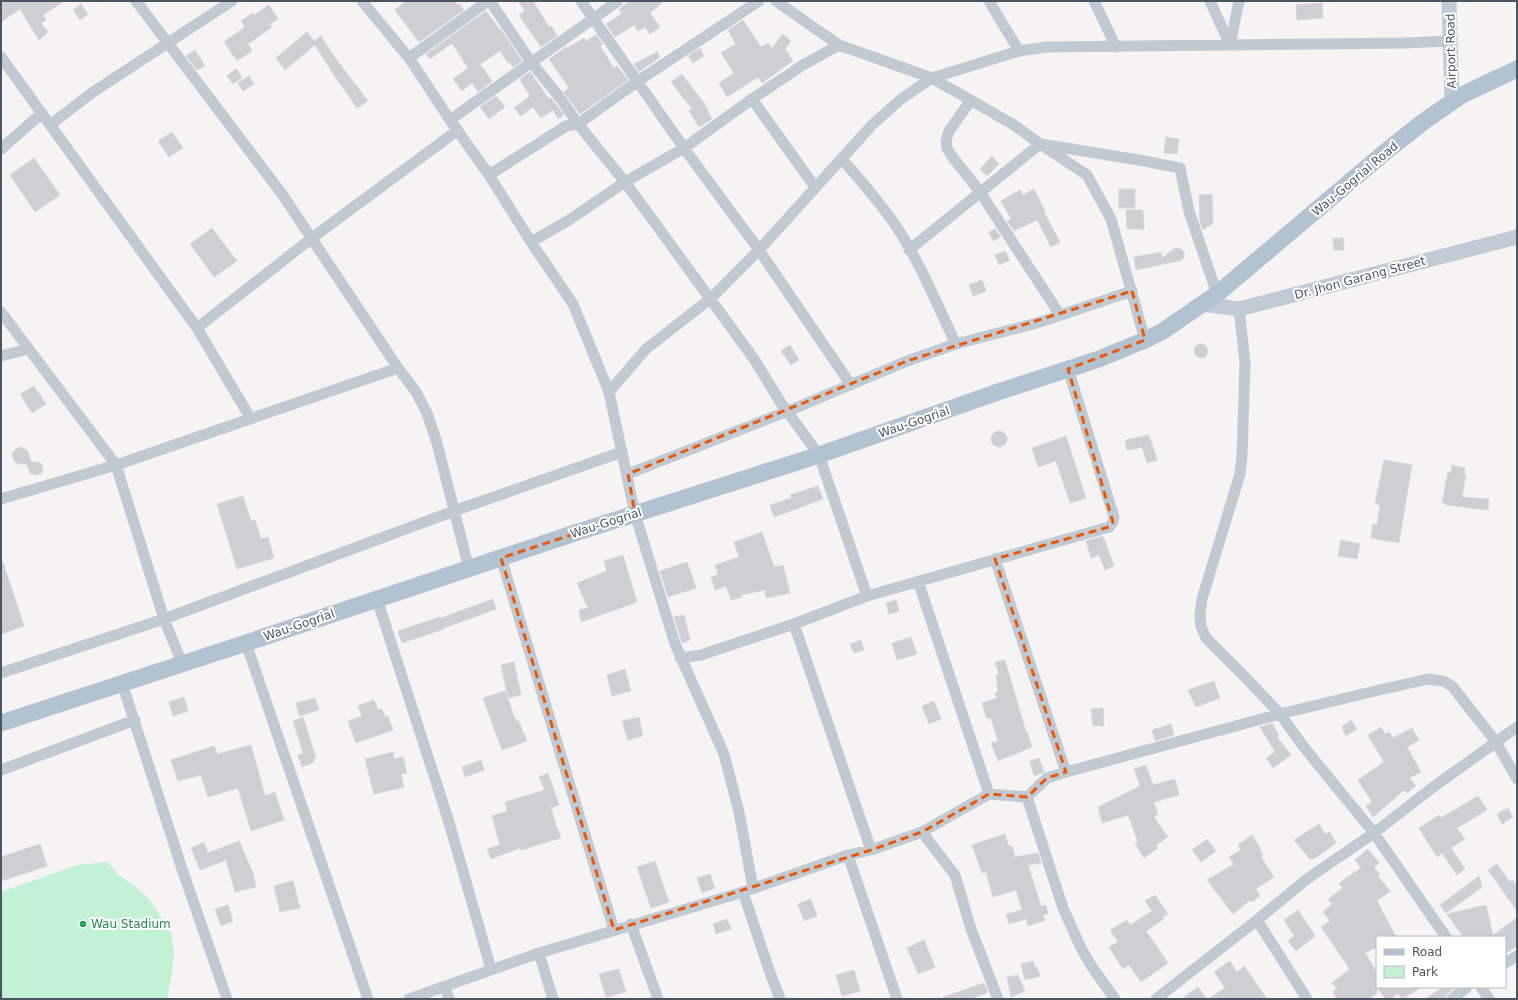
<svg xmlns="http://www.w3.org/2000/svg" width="1518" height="1000" viewBox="0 0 1518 1000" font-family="'DejaVu Sans',sans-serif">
  <rect width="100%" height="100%" fill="#f5f3f3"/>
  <path fill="#c3f1d5" d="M108 862 118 875 132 884 149 899 171 932 174 954 172 973 167 999H1V892L77 865Z"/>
  <path fill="#cdcfd5" stroke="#d7d9de" d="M6 1H64L43 15 46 20 41 23 48 32 39 40 20 9 1 22V4Z
    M406 1H454L457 5 459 4 464 10 419 42 395 10Z
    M518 1H533L549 27 551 26 557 36 541 47 519 15 525 11Z
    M629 1H664L650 13 660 27 650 34 645 27 638 31 634 25 615 37 606 24 622 14 619 9Z
    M1322 3 1323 18 1297 20 1296 5Z
    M81 4 88 14 80 20 73 10Z
    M269 5 278 19 270 24 272 27 248 44 252 51 237 61 224 42 245 27 241 21 253 13 254 15Z
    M486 11 499 29 500 28 522 61 513 67 510 62 508 63 500 51 480 64 492 81 478 92 472 83 462 91 453 79 468 68 452 43 430 59 426 54Z
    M743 20 761 47 768 43 772 48 783 34 791 41 785 49 793 61 762 83 758 77 727 97 719 83 734 73 721 53 736 44 728 30Z
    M307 32 314 41 321 36 333 55 368 101 357 108 334 75 315 45 285 70 276 58Z
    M596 35 603 44 600 46 614 68 617 66 628 80 580 114 564 92 569 88 549 59 566 47 567 48 584 38 586 41Z
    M700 48 704 56 693 63 688 56Z
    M195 50 205 66 197 70 186 56Z
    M657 52 660 57 639 72 634 64Z
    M236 69 242 78 233 84 227 76Z
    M530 72 549 99 551 98 564 115 558 119 553 110 541 118 533 107 521 116 514 108 530 96 520 79Z
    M682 74 704 103 712 119 699 127 689 111 692 109 671 82Z
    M249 76 254 84 243 91 238 83Z
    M496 96 505 107 489 119 480 107Z
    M172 132 183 148 169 157 158 141Z
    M1166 137 1179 139 1177 154 1164 153Z
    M992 156 999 164 987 176 980 169Z
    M34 158 60 195 35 212 10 175Z
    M1034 189 1045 211 1044 212 1060 242 1051 247 1037 220 1014 231 1007 221 1011 219 1001 201 1020 190 1023 195Z
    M1119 189H1135V208H1119Z
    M1212 194 1213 223 1203 230 1200 222 1199 195Z
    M1126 210H1143L1144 229H1127Z
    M212 228 237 261 214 277 190 244Z
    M995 229 1001 237 993 241 989 232Z
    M1333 238H1343L1344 250H1334Z
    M1175 248 1181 249 1184 252V256L1182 260 1136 270 1134 257 1161 252 1162 258Z
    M1005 251 1010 260 999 265 995 255Z
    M982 280 986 291 973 296 969 285Z
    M1194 351a7 7 0 1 1 14 0a7 7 0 1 1-14 0Z
    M790 345 799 360 791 365 781 351Z
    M34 386 46 404 32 413 20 394Z
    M991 439a8 8 0 1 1 16 0a8 8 0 1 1-16 0Z
    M1149 435 1157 460 1147 463 1142 447 1127 450 1125 440Z
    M1066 436 1086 498 1070 503 1056 461 1038 467 1032 448Z
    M21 447 28 451 31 462H38L42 464 43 471 41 474 34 475 30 473 27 464H19L14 461 12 453 16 449Z
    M1384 460 1412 465 1399 543 1371 538 1373 524 1377 525 1380 505 1375 504Z
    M1452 465 1465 468 1464 475H1466L1462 497 1489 499 1488 510 1446 505V503H1442L1448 472 1451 473Z
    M818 486 823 499 774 517 770 505 792 498 790 495Z
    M243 496 251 521 255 520 261 539 268 537 274 558 237 569 217 504Z
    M762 532 774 567 783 565 790 593 766 598 765 590 741 595 742 597 731 600 726 586 715 590 711 577 718 575 715 565 739 557 734 542Z
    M1103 536 1114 566 1105 570 1099 555 1091 558 1086 541Z
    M1341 540 1360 544 1357 559 1338 556Z
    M623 555 637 602 581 622 579 610 588 608 577 583 607 571 604 561Z
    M1 562H3L24 626 1 634Z
    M687 562 696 588 668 597 660 571Z
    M493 599 496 609 444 628V629L402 643 398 631 440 617 441 618Z
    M896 600 899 611 889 614 886 603Z
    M684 615 690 640 682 643 674 617Z
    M911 637 917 654 897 660 892 643Z
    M861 640 864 650 854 653 850 644Z
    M1005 660 1026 732 1027 731 1032 747 998 761 991 743 998 741 991 718 987 719 982 703 997 698 995 693 998 692 996 675 999 674 995 662Z
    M514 662 521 695 508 698 501 665Z
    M625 669 631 691 612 696 607 675Z
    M1214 681 1220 698 1196 707 1188 690Z
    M505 691 516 721 518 720 527 741 502 750 483 698Z
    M184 697 188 711 173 716 169 702Z
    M315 698 319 710 299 716 296 703Z
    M374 700 378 710 382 709 385 717 388 716 393 730 356 743 348 721 362 716 358 706Z
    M934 701 941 719 929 724 922 706Z
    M1103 708 1104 726H1093L1091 709Z
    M303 717 316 758 313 759 314 762 302 767 298 755 303 753 293 721Z
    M639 717 643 736 628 740 622 721Z
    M1351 720 1357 729 1346 736 1342 727Z
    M1272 723 1279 736 1277 737 1291 755 1273 768 1266 758 1275 752 1260 727Z
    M1171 724 1174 735 1155 741 1152 730Z
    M1381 727 1385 734 1389 732 1393 738 1412 728 1419 740 1407 747 1421 772 1409 778 1416 786 1407 793 1404 790 1373 817 1366 806 1372 802 1358 780 1384 762 1368 735Z
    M251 745 265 796 275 792 284 820 251 831 238 788 208 797 201 775 178 781 171 760 214 746 217 754Z
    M393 752 394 759 403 757 407 773 401 774 404 787 374 794 365 759Z
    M1039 758 1044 772 1034 776 1030 761Z
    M481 760 484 770 465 777 462 767Z
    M1146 765 1153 785 1175 779 1179 795 1154 802 1158 815 1154 817 1168 837 1156 845 1158 848 1144 858 1135 844 1138 842 1128 815 1102 823 1098 807 1140 786 1134 769Z
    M548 773 559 805 552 808 549 801 557 829H558L561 838 521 850 520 848 491 859 487 849 500 845 492 816 507 811 505 802 545 790 539 777Z
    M1478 796 1487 810 1457 828 1465 839 1451 848 1465 869 1457 875 1442 853 1437 857 1419 828 1439 815 1441 818Z
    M1508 808 1513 817 1502 824 1497 814Z
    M1319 824 1325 834 1330 832 1336 843 1315 858 1310 859 1294 840Z
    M1005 834 1009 847 1012 846 1015 857 1038 853 1041 863 1028 865 1041 906 1046 905 1048 914 1043 915 1045 920 1028 926 1026 919 1009 924 1006 914 1022 910 1016 890 993 897 986 872 982 873 972 845Z
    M1252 835 1261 849 1259 850 1263 855 1261 856 1266 865 1274 877 1256 889 1260 896 1252 902 1250 900 1233 914 1207 880 1234 864 1229 857 1241 850 1238 845Z
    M1207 839 1216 851 1201 862 1192 850Z
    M239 841 253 873 256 887 235 892 226 860 200 870 191 848 204 842 208 853Z
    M40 844 47 866 1 881V857Z
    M1368 849 1379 863 1374 867 1380 875 1378 876 1390 891 1377 901 1396 937H1377V947L1365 953 1377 972V987H1422L1402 999 1398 993 1391 999H1386L1377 988V993L1369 999H1337L1333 992 1337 989 1332 983 1350 969 1321 927 1330 921 1323 912 1332 904 1328 899 1343 888 1339 883 1361 868 1355 860Z
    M655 861 669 902 651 908 637 867Z
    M1497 864 1510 882 1513 880 1517 886V911L1488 870Z
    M710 874 715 888 702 893 697 878Z
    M1479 876 1482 887 1446 913 1440 905Z
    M293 881 300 908 280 912 274 886Z
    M1155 895 1168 914 1162 917 1164 919 1146 931 1168 963 1141 982 1129 965 1123 969 1109 947 1118 942 1110 930 1127 920 1130 925 1152 911 1145 901Z
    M811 899 817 916 804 921 798 904Z
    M228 905 233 921 221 926 215 909Z
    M1486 905 1493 935 1517 918V946L1505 954V937H1463L1447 914Z
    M1298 910 1315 936 1296 951 1288 941 1294 936 1284 920Z
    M727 919 731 929 716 934 713 924Z
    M924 940 935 967 918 974 907 948Z
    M1033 961 1035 967H1037L1040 976 1025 980 1021 964Z
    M1230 961 1237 972 1244 966 1267 999H1208L1225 988 1214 972Z
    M619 969 626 992 606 997 599 974Z
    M854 970 860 991 842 996 836 975Z
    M1018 975 1025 991 1011 997 1007 977Z
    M984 983 988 992 970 999H943V997Z
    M1198 987 1207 999H1182Z
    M1443 987H1456L1447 994 1445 999H1425Z"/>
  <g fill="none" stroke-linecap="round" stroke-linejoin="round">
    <path stroke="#c1cad2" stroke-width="11" d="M136 1 282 194 398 368 416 392 427 413 437 443 469 569
      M362 1 409 58 450 120 489 175 531 242 573 304 609 392 635 514 675 644 724 754 739 812 753 888
      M490 1 531 62 561 99 578 124 625 182 754 359 781 403 819 455 867 596
      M581 1 684 148 759 250 851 385
      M776 1 839 45 932 78 1014 125 1040 144 1139 160 1180 168 1189 211 1217 294
      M989 1 1019 51
      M1094 1 1116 47
      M1210 1 1230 45
      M1230 45 1239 1
      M1 57 197 328 251 419
      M409 58 488 1
      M752 99 815 187
      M971 100 949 131 946 141 947 148 951 155 980 192 1060 315
      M450 120 618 1
      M50 125 93 92 232 1
      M1 149 42 113
      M842 159C861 181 880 202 896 226 920 262 937 305 956 344
      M489 175 566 126 578 124 638 81 759 1
      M531 242 569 220 625 182 684 148 752 99 803 65 839 45
      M909 250 1040 144 1087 175 1111 219 1145 340
      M1239 309 1245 362 1242 456 1240 474 1202 599 1200 614 1201 626 1206 638 1245 677 1280 714 1303 746 1374 833 1446 937
      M1 312 116 465 164 619 182 663
      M197 328 312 238 458 130
      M1 356 28 349
      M609 392 646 349 710 299 759 250 872 125 901 99 932 78 1019 51 1047 47 1404 43 1451 41
      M628 474 788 411 907 361 956 344 1037 323 1132 291
      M1 499 116 465 398 368
      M501 558 614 930
      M995 559 1066 772
      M918 581 989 794
      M377 599 448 819 491 969
      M794 624 871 850
      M246 643 368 999
      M680 658 701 655 794 624 867 596 1109 527 1113 522 1114 517 1068 369
      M1 673 164 619 454 511 622 452
      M122 683 183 872 227 999
      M1 770 135 720
      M1027 797 1063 908 1081 948 1092 967 1115 999
      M922 832 955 875 971 929 998 999
      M848 855 871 850 922 832 989 794 1027 797 1047 778 1066 772 1280 714 1375 691 1428 679 1443 681 1452 686 1496 742 1517 779
      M743 892 768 967 780 999
      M1257 920 1307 999
      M631 924 658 999
      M539 953 553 999
      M1505 963 1517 956
      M445 987 449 999
      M1481 987 1489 999
      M409 999 539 953 743 892 848 855 897 999
      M1156 999 1257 920 1307 879 1374 833 1432 788 1517 727
      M1452 999 1467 987"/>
    <path stroke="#c1cbd6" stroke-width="15" d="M1449 1 1452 102
      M1202 304 1239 309 1517 237"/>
    <path stroke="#b3c2d1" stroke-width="17" d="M1 723 246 643 575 533 819 455 998 392 1099 359 1145 340 1163 331 1217 294 1384 153 1423 122 1462 95 1517 69"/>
  </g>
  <path fill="none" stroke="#e8590c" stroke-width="3" stroke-dasharray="8 5" stroke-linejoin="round" d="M1132 291 1145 340 1068 369 1113 522 1109 527 995 559 1066 772 1047 778 1027 797 989 794 922 832 871 850 614 930 501 558 635 514 628 474 907 361Z"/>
  <circle fill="#2e9e5b" stroke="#fff" stroke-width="1.5" cx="83" cy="924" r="4"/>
  <g text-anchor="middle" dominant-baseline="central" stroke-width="4" stroke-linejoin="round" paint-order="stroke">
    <g font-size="12" fill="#4a5661" stroke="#fff">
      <text transform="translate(1451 51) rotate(-91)">Airport Road</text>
      <text transform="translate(1355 179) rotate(-40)">Wau-Gogrial Road</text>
      <text transform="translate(1360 278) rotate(-15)">Dr. Jhon Garang Street</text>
      <text transform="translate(914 422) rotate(-19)">Wau-Gogrial</text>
      <text transform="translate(606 523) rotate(-18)">Wau-Gogrial</text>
      <text transform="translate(299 625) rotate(-19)">Wau-Gogrial</text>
    </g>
    <g font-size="12" fill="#27864d" stroke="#fff" text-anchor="start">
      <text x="91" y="924">Wau Stadium</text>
    </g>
  </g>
  <rect width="1518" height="1000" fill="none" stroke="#4a5661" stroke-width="4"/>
  <rect x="1376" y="936" width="130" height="52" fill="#ffffff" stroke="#b7bbc0"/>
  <rect x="1384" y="949" width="20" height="6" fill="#b3c2d1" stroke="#b7bbc0"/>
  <text x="1412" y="956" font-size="12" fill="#4a5661">Road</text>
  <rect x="1384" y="966" width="20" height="12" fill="#c3f1d5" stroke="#b7bbc0"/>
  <text x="1412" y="976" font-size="12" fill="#4a5661">Park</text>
</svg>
